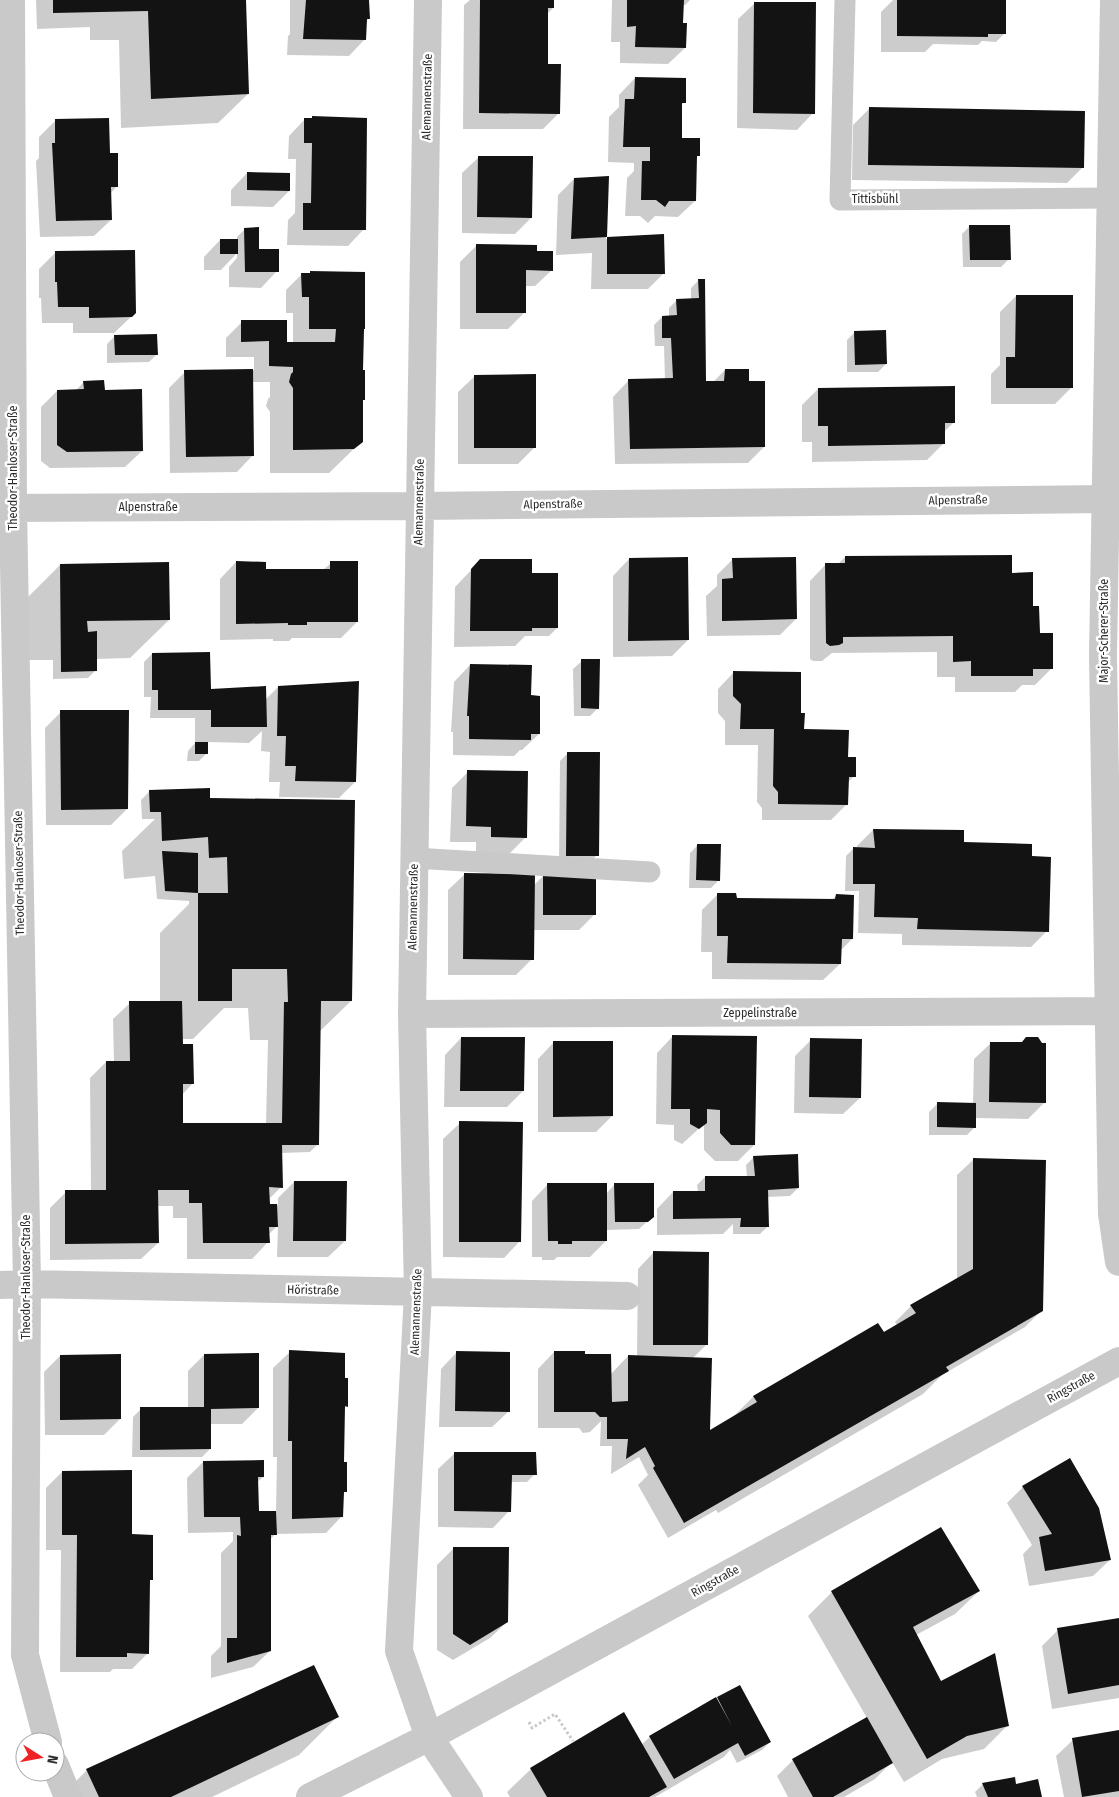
<svg xmlns="http://www.w3.org/2000/svg" width="1119" height="1797" viewBox="0 0 1119 1797" font-family="'Fira Sans Condensed',sans-serif">
  <rect width="100%" height="100%" fill="#fff"/>
  <path fill="#0003" fill-rule="evenodd" d="M36 0H244L248 94 218 123 121 128 119 40H90V27L37 29Z
    M290 0H368V19L365 22V39L349 56 287 55 288 36 290 34Z
    M470 0H553V8L547 14 546 65 559 113 543 129H463L464 5Z
    M612 0H690L685 5H682V24L685 48 668 64 620 63V42H611Z
    M893 0H987L1004 34 996 42 982 41 978 45 933 44 925 52H881V12Z
    M755 3 813 113 797 130 737 128 738 19Z
    M635 78 684 102 681 106 680 139 698 155 696 158 695 201 678 217 655 216 648 223 640 216H625L627 178 634 171V163L608 162 609 117 619 107V95Z
    M869 109 1083 167 1067 183 852 180 853 125Z
    M305 119 364 229 348 246 287 245 288 220 295 213 296 159H288L289 136Z
    M55 121 117 186 110 194 111 220 94 236 40 237 36 161 39 158V137Z
    M479 157 531 218 515 234 462 233V173Z
    M247 173 289 191 273 207 231 206V190Z
    M608 178 606 239 663 236 664 273 648 289H591L592 253 556 255 558 195 574 179Z
    M970 226 1009 259 1001 267H963L962 234Z
    M245 229 258 251 277 271 261 288 229 287V267L237 258V253L221 270H204V257L220 240H237V237Z
    M476 246 536 252 552 270 535 286H524V313L508 329H460V262Z
    M55 253 135 313 114 333H73V323H42L41 298H39V269Z
    M302 274 362 330 361 442 329 473H270V412L266 406 268 399 270 397V382H252L253 455 237 472 170 473 169 388 185 372 254 370V357H226V338L242 322 286 343H293V313H286V290Z
    M699 280 703 382H713L725 370 748 382 764 447 748 463 615 464 613 397 629 380H665L664 346H655L654 325 662 317H669V308L677 300H691V288Z
    M1016 296 1071 388 1055 404H991V374L1000 365V312Z
    M855 332 886 364 878 372H847V340Z
    M115 336 157 354 149 362 107 363V344Z
    M475 376 534 448 518 464H458V392Z
    M84 382 103 391 142 451 125 467 50 468 41 461V407L57 391H75Z
    M818 389 954 422 943 433V444L927 460 812 462V442H802V405Z
    M845 557 1011 574 1052 668 1035 685H1022L1015 692H955V677H937V652L832 653 822 661H813L810 659V581L826 564H838Z
    M629 559 688 640 672 656 613 657V576Z
    M733 559 796 619 780 635 707 636 706 596 717 586V575Z
    M480 561 531 576 557 628 549 636H525L515 646 454 647 455 587Z
    M236 562 265 570H323L331 563 357 622 341 638H292L289 641H273V639L220 640V579Z
    M60 565 169 620 130 658 96 659V670L88 678 53 679V660H21V604Z
    M152 654 210 692 265 700 278 687 355 782 339 798 279 797 280 782H269L270 752 261 751 262 731 249 743 207 742V753L199 761H187L188 751 195 743V718H150L151 697H144V662Z
    M582 661 598 708 590 716H574L573 669Z
    M470 665 530 697 539 734 522 750H520L514 756 453 755V732H451L454 682Z
    M734 672 800 714 803 730 847 758 854 776 847 783V804L831 820H762V808L757 802 758 745H725V721L718 713V689Z
    M61 712 127 809 111 825H46L45 728Z
    M568 753 597 855 589 863H559L560 761Z
    M468 772 525 838 509 854 476 853V842H450L452 788Z
    M149 792 209 801 351 1001 319 1032 318 1144 310 1152 281 1153V1187L268 1200V1205H278V1198L294 1182 345 1241 328 1257H277L278 1225 268 1235V1242L252 1259H187V1218H173V1206H157L158 1243 141 1259 50 1260V1208L66 1192 91 1191 90 1078 106 1062H114L113 1019 130 1003 160 1002V933L189 904V901L157 899 155 876 124 879 122 851 155 819H142L141 800ZM224 1008H248L250 1040H268L266 1124H182V1095L193 1083 182 1046V1039H193Z
    M873 830 963 844 1030 858 1047 931 1031 947 902 945V934L858 933 859 891H845L846 856 854 848H857V846Z
    M698 845 719 880 711 888H689L690 853Z
    M465 874 534 885 544 875 595 914 579 930H533L532 959 516 975H448V890Z
    M718 894 736 899 831 900 836 896 852 939 840 951V964L823 980 712 979V952H701L702 910Z
    M673 1036 754 1145 738 1161H715L704 1150V1124L682 1144 674 1140V1125L656 1124 657 1053Z
    M461 1038 523 1091 507 1107H444L445 1055Z
    M811 1040 860 1098 843 1114 794 1113 795 1056Z
    M554 1042 612 1116 596 1132H538V1059Z
    M991 1043 1045 1102 1028 1119 975 1118V1127L967 1135H929V1112L937 1104H973L974 1059Z
    M460 1123 520 1241 504 1258 443 1257V1139Z
    M754 1157 798 1188 790 1196 767 1197 768 1226 760 1234H733V1224L723 1234 657 1235V1209L673 1192H698L697 1185 705 1177H747L746 1165Z
    M974 1159 1042 1310 1025 1327 942 1375 923 1394 718 1513 716 1510 668 1538 638 1485 648 1475 639 1457 611 1474 612 1446H600L601 1421 590 1432 583 1433 579 1428H538V1369L554 1352 584 1355 610 1375 628 1356 637 1357 638 1269 654 1252 706 1345 692 1359 709 1432 731 1419 754 1396 897 1325 895 1322 911 1306 957 1280V1175Z
    M548 1184 606 1194 615 1184 653 1216 639 1229 606 1230V1241L590 1257H557L554 1260H542V1257H532V1201Z
    M290 1352 344 1380 347 1406 343 1409V1463L345 1491 343 1494 342 1516 326 1533 275 1534 270 1540V1651L253 1667 211 1678V1656L221 1646V1553L233 1541V1532L188 1533 187 1478 203 1462 263 1477 256 1483 259 1513 276 1512 277 1457H273V1368Z
    M457 1352 509 1411 492 1427H439L441 1369Z
    M204 1355 258 1408 242 1424H210V1449L202 1457H132L133 1417 141 1409 188 1408V1371Z
    M60 1356 120 1419 104 1435H45L44 1372Z
    M455 1453 535 1474 527 1482H510L509 1511 493 1528 438 1527V1469Z
    M62 1472 131 1535 151 1579 149 1582 148 1653 132 1669H113L110 1672H60L61 1550H46V1488Z
    M1023 1487 1110 1560 1093 1576 1029 1586 1023 1554 1032 1545 1007 1503Z
    M454 1548 507 1622 490 1638 453 1660 437 1650V1565Z
    M979 1591 955 1614 916 1635 941 1683 1008 1725 984 1749 942 1759 904 1782 892 1762 875 1779 844 1797H788L777 1776 793 1760 867 1718 808 1616 832 1592Z
    M1119 1619V1698L1052 1709 1042 1646 1058 1630Z
    M313 1667 338 1716 299 1755 212 1797H60L87 1770Z
    M718 1698 770 1742 762 1750 737 1763 730 1750 724 1757 655 1797H510L507 1792 531 1769 641 1745 650 1737Z
    M1119 1732V1797H1064L1056 1756 1073 1740Z
    M983 1784 1015 1785 1041 1797H977L975 1792Z"/>
  <path fill="#131313" d="M53 0H246L249 94 151 99 148 11 53 13Z
    M306 0H369L370 19H367L366 40 303 39Z
    M480 0H554V8H548V64H561L560 114 479 113Z
    M627 0H684L683 23H687L686 48 635 47 636 26 627 27Z
    M897 0H1006V34H988V37L897 36Z
    M754 2H816L815 114 753 113Z
    M635 77 686 78V103H682V138H700V156H697L696 201H669L665 207 656 200H641L642 161H650V147H623L625 99H634Z
    M869 107 1085 111 1084 168 868 165Z
    M312 116 367 118 366 230H303V203H311L312 143H304V118H312Z
    M109 118 110 153H118V187H111L112 220 56 221 52 143H55V119Z
    M478 156H533L532 218 477 217Z
    M247 172 290 173V191L247 190Z
    M609 176 607 237 571 239 574 178Z
    M969 225H1010L1011 260H970Z
    M259 227V249H279V272H245L244 228Z
    M664 234 665 274H607V237Z
    M220 239H238V254H220Z
    M476 244 537 245V251H553V271L526 270V313H476Z
    M135 250 136 313 132 317 89 318V307H58L57 282H55V251Z
    M310 271 365 272V329H364L363 370H365V400H363V442L354 449 293 450V388L289 382 291 374 293 372V367L269 366V341L241 342V320H287V342H335L336 329H309V297H302L301 273H310Z
    M698 279H705L706 381H724L725 369H749V381H765V447L630 449 628 379 673 378 671 338H662V316L677 315 676 299 699 298Z
    M1016 295H1073V388H1006V357H1015Z
    M886 330 887 364 855 365 854 331Z
    M157 334 158 355H115L114 335Z
    M253 369 254 456 186 457 184 370Z
    M536 374V448H474V375Z
    M104 380 105 390 142 389 143 451 67 452 57 445V390L84 389 83 381Z
    M955 386V423H945V444L828 446V426H818V388Z
    M1012 555V573L1033 572V606H1039L1040 633H1053V669H1033V676H971V661L953 662V636L843 637V643L839 645 830 646 826 643 825 563H845V556Z
    M688 557 689 640 628 641 629 558Z
    M796 557 797 619 722 621V579L733 578 732 558Z
    M480 559H532V573H558V628H532V631H470L471 569Z
    M236 561 266 562V569H330V561H358V622H307V625H288V623L236 624Z
    M169 562 170 620 87 621 88 632 97 631V671L61 672 60 564Z
    M210 652 211 689 266 686 267 727H211V710H158V690H152V653Z
    M581 659H600L599 709 581 708Z
    M470 664 532 665 531 695 540 696V734H531V740L469 739V716H467Z
    M733 671 801 672V713H805L804 729 849 730 848 757H856V777H849L848 805 778 804V792L773 786 774 729H740L741 704 733 696Z
    M359 681 356 782 295 781 296 766H285L286 736H277L278 686Z
    M60 710H129L128 809 61 810Z
    M195 742H208V754H195Z
    M567 752H600L599 856H566Z
    M467 770 528 771 527 838 491 837V827L466 826Z
    M210 788V798L355 800 352 1001H321L319 1145H282L283 1188 269 1187 270 1204H277L278 1227H269L270 1243H203L202 1203H189V1190H158L159 1243 65 1244V1190H106V1061H130L129 1001H182L183 1044H193L194 1084H183V1123H282L284 1002H288L287 969H232V1001H198V893H228L227 857 209 858 208 837 162 841 161 812H150L149 790Z
    M873 829 964 830V842L1032 844V856L1051 857 1049 932 917 929 918 918 874 917 875 884H853V847L875 848Z
    M697 844H721L720 881 696 880Z
    M162 851 198 853V893L165 891Z
    M464 873 535 874 534 960 463 959Z
    M543 874H596V915H543Z
    M717 893H736L737 898 835 899 836 894 854 895 853 939H842L841 964 727 963 728 936H717Z
    M672 1035 757 1036 755 1145H731L720 1133V1110L707 1109V1123L699 1129 690 1124V1109H671Z
    M461 1037H525L524 1091H460Z
    M1026 1037H1038L1042 1043H1046V1103L989 1102 990 1042H1022Z
    M810 1038 862 1039 861 1098 809 1097Z
    M553 1041H613V1116L553 1117Z
    M937 1102 976 1103V1128L937 1127Z
    M459 1121 523 1122 521 1242H459Z
    M798 1154 799 1188 768 1190 769 1227H740L741 1218 673 1219V1191H705V1176H755L753 1156Z
    M973 1158 1046 1160 1043 1311 946 1367 949 1371 684 1523 653 1468 655 1466 645 1447 626 1459 628 1439H607V1417H600L595 1412H554V1351H585V1354H611L612 1402 628 1401V1355L712 1358 710 1430 757 1402 753 1396 878 1323 884 1332 916 1313 910 1305 973 1269Z
    M294 1181H347L346 1241H293Z
    M547 1183H607V1241H572V1244H558V1241H548Z
    M614 1183H654V1217L648 1222H615Z
    M653 1251 709 1252 708 1345H653Z
    M289 1350 345 1353V1378H348V1407L345 1406 344 1462H347V1492H344L343 1517 292 1519V1441H288Z
    M456 1351 510 1352V1412L455 1411Z
    M259 1353V1408L211 1409V1449L140 1450V1407H204V1354Z
    M121 1354V1419L60 1420V1355Z
    M454 1452H536L537 1475H512L511 1512 454 1511Z
    M1070 1458 1099 1508 1111 1560 1045 1571 1039 1537 1052 1534 1022 1486Z
    M264 1460V1477H258L259 1511H276L277 1535H271V1651L227 1663V1638H237V1535L241 1536 240 1517H204L203 1461Z
    M132 1470V1534L153 1535V1580H150L149 1654 127 1653V1657H76L77 1535H62V1471Z
    M941 1527 980 1591 913 1627 941 1681 995 1653 1009 1726 967 1736 927 1759 831 1591Z
    M453 1547H509L508 1622 470 1645 453 1634Z
    M1119 1618V1685L1068 1694 1057 1628Z
    M314 1665 339 1717 171 1797H99L86 1769Z
    M740 1685 771 1742 745 1756 738 1743 674 1779 649 1736 716 1697 732 1726 717 1697Z
    M624 1712 667 1787 649 1797H547L530 1768Z
    M867 1717 893 1763 833 1797H813L792 1759Z
    M1119 1730V1791L1082 1797 1072 1738Z
    M1015 1777 1016 1784 1038 1779 1042 1797H988L982 1783Z"/>
  <g fill="none" stroke-linecap="round" stroke-linejoin="round">
    <path stroke="#c9c9c9" stroke-width="3" stroke-dasharray="2.5 2.5" stroke-linecap="butt" d="M529 1722 532 1728 555 1714 573 1741"/>
    <path stroke="#c9c9c9" stroke-width="21" d="M845 0 840 200 1110 198
      M414 858 650 872"/>
    <path stroke="#c9c9c9" stroke-width="28" d="M11 0 13 508 27 1284 25 1655 48 1742
      M428 0 412 1014 418 1293 399 1651 429 1737 469 1797
      M1114 0 1103 656 1112 1214 1119 1262
      M0 508 419 506 1105 499
      M412 1014 1108 1011
      M0 1285 27 1284 627 1296
      M55 1765 68 1797
      M310 1797 429 1737 1119 1361"/>
  </g>
  <g text-anchor="middle" dominant-baseline="central" stroke-width="5" stroke-linejoin="round" paint-order="stroke">
    <g font-size="12" fill="#2c2c2c" stroke="#fff">
      <text transform="translate(427 97) rotate(-89)">Alemannenstraße</text>
      <text x="875" y="199">Tittisbühl</text>
      <text transform="translate(13 468) rotate(-90)">Theodor-Hanloser-Straße</text>
      <text transform="translate(958 500) rotate(-1)">Alpenstraße</text>
      <text transform="translate(419 502) rotate(-89)">Alemannenstraße</text>
      <text transform="translate(553 504) rotate(-1)">Alpenstraße</text>
      <text x="148" y="507">Alpenstraße</text>
      <text transform="translate(1104 631) rotate(-90)">Major-Scherer-Straße</text>
      <text transform="translate(19 873) rotate(-91)">Theodor-Hanloser-Straße</text>
      <text transform="translate(413 907) rotate(-89)">Alemannenstraße</text>
      <text x="760" y="1013">Zeppelinstraße</text>
      <text transform="translate(26 1277) rotate(-90)">Theodor-Hanloser-Straße</text>
      <text transform="translate(313 1290) rotate(1)">Höristraße</text>
      <text transform="translate(416 1312) rotate(-88)">Alemannenstraße</text>
      <text transform="translate(1071 1387) rotate(-29)">Ringstraße</text>
      <text transform="translate(715 1581) rotate(-29)">Ringstraße</text>
    </g>
  </g>
  <g transform="translate(40 1757) rotate(101)"><circle r="24" fill="#ffffff" stroke="#ababab"/>
  <path d="M0-4L9 19L0 12L-9 19Z" fill="#ef2324"/>
  <text y="-8" font-size="14" font-weight="bold" text-anchor="middle" fill="#2c2c2c">N</text>
  </g>
</svg>
